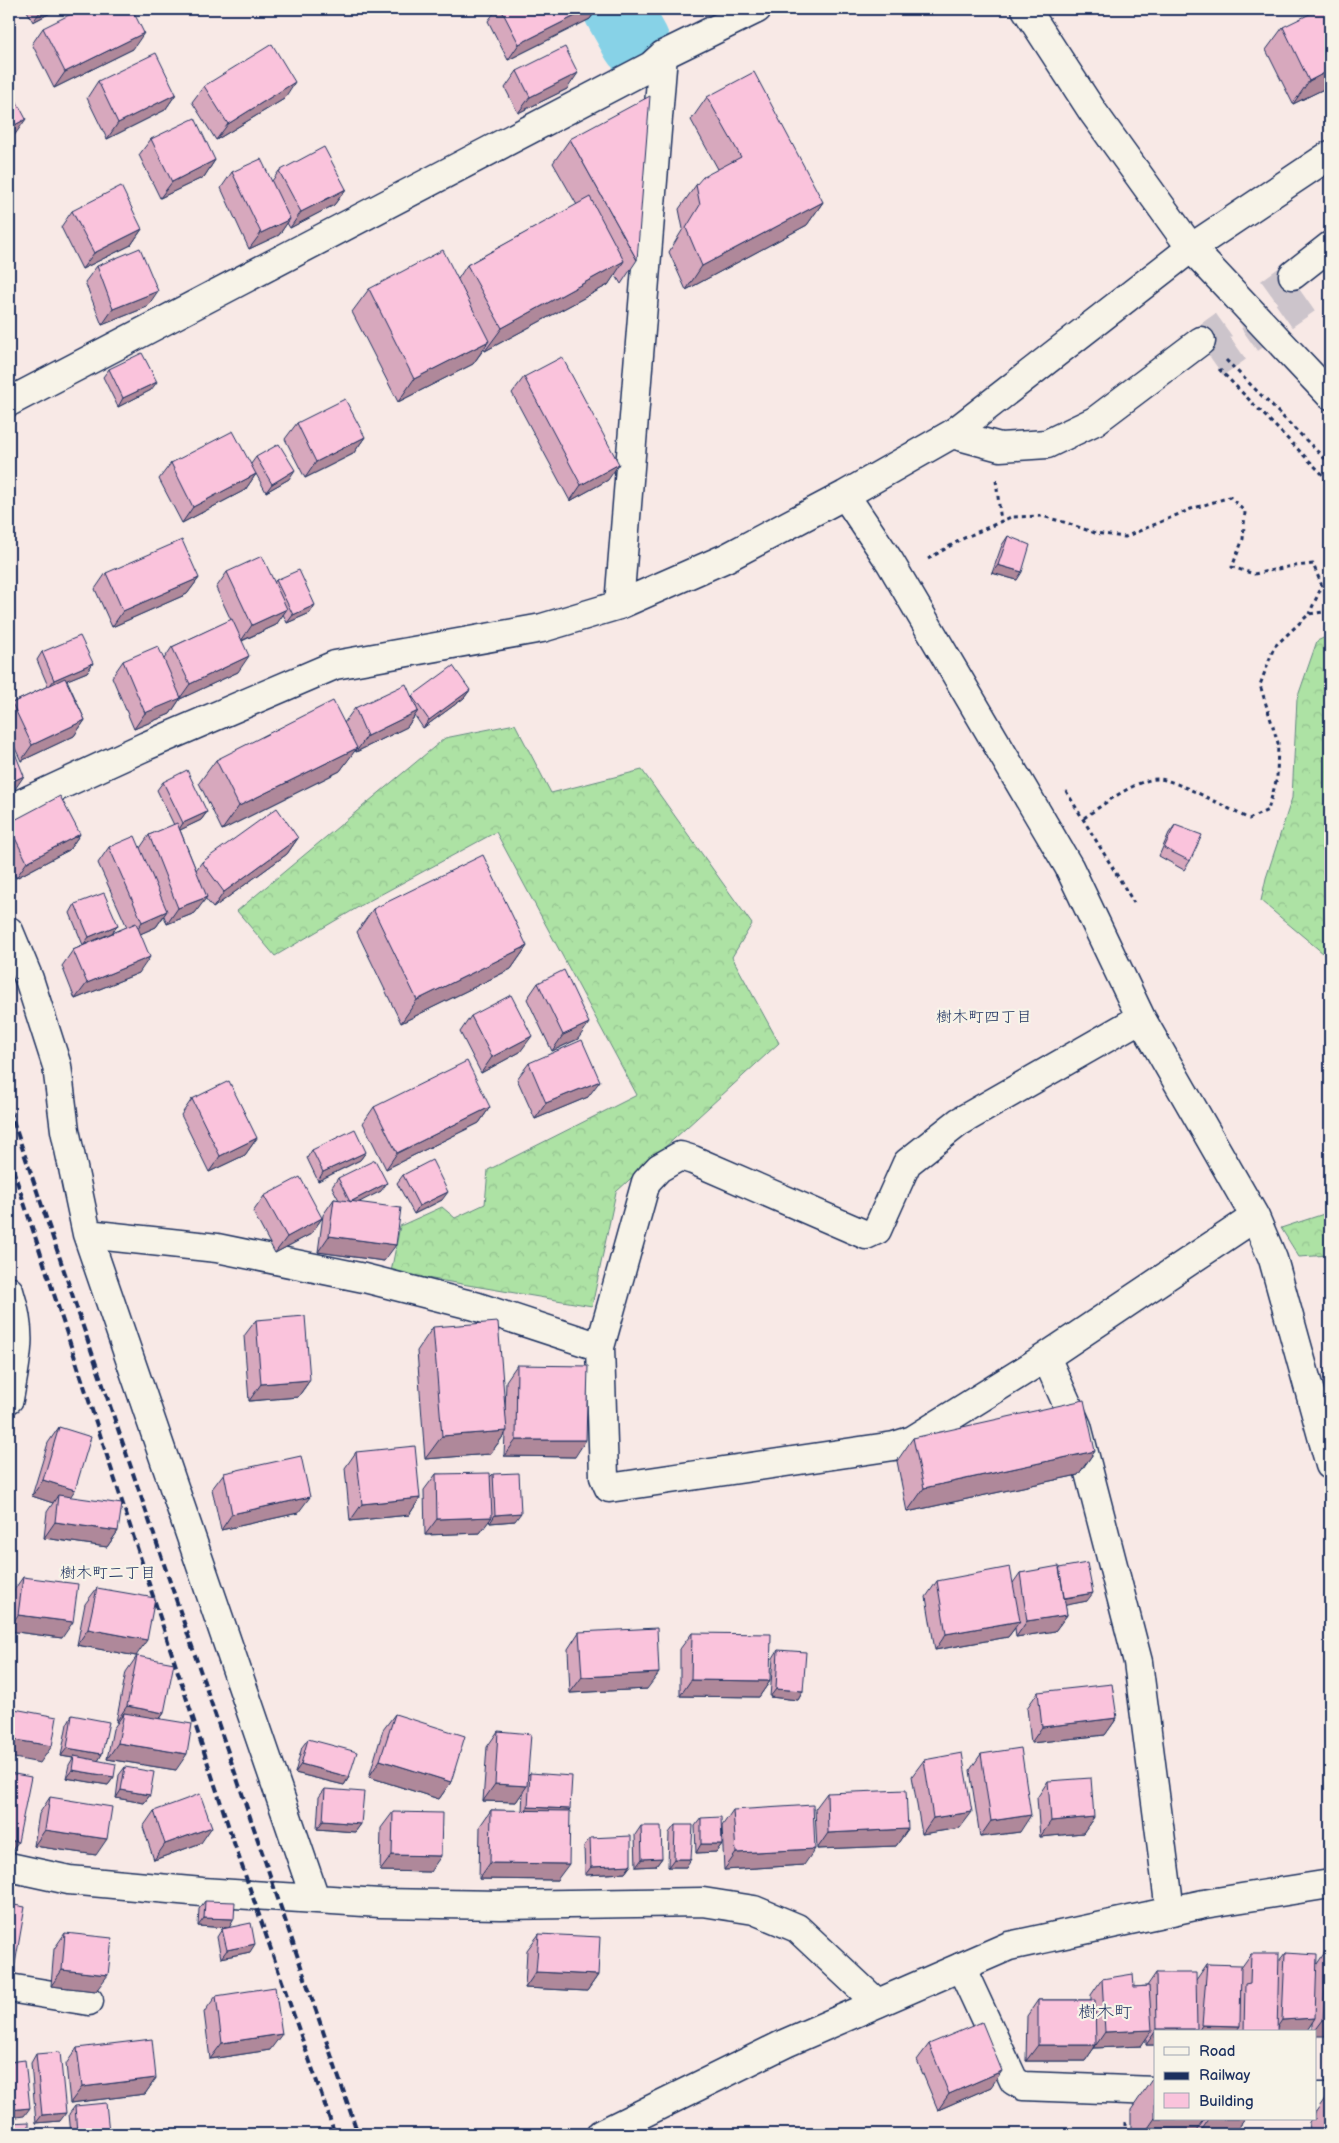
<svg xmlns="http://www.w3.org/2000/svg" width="1339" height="2143" viewBox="0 0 1339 2143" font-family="'Balsamiq Sans','Klee One',sans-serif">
  <defs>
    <pattern id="forest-crowns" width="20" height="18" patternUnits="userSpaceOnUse" patternTransform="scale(1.25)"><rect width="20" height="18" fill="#ade2a4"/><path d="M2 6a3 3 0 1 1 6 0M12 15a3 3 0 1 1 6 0" fill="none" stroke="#94c290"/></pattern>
  </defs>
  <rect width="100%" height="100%" fill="#f8e9e6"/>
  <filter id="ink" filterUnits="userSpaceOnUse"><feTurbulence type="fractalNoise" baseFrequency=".02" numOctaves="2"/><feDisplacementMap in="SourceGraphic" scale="10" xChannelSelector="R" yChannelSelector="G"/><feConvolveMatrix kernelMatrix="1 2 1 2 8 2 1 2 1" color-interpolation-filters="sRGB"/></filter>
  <g filter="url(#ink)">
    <path fill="url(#forest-crowns)" stroke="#648881" d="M1330 635V959L1261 901 1266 878 1292 798 1297 699 1317 641Z
      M515 724 551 793 642 770 752 924 732 957 779 1043 616 1192 592 1306 391 1272 400 1226 442 1207 455 1218 485 1204 488 1170 637 1095 496 832 367 902 275 956 237 911 445 738Z
      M1330 1212V1255L1299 1257 1281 1228Z"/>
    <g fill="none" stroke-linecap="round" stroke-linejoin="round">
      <path stroke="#87d2e7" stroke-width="68" d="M617 9 636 43"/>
      <path stroke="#ccc4cb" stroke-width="28" stroke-dasharray="28 14" stroke-linecap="butt" d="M1201 341 1293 275
        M1215 364 1312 296"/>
      <defs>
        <path id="street" d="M1293 275 1330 246
          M9 402 651 66 663 55 757 9
          M952 434 1000 447 1047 444 1095 421 1201 341
          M845 495 890 562 1069 867 1141 1018 1255 1217 1273 1259 1330 1465
          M619 605 663 55
          M9 809 146 746 335 665 542 628 619 605 726 558 845 495 952 434 1191 248 1330 155
          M9 931 29 979 57 1066 65 1130 87 1234 315 1898
          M1141 1018 959 1122 907 1163 877 1230 866 1235 693 1160 680 1156 659 1168 646 1182 600 1347 604 1477 609 1488 894 1446 913 1440 1046 1357 1255 1217
          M87 1234 217 1248 364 1278 475 1306 600 1347
          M9 1291C23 1335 17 1355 9 1399
          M1046 1357 1077 1426 1138 1662 1170 1911
          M9 1867 69 1880 202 1892 380 1903 501 1905 703 1902 754 1910 797 1928 877 2003
          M961 1967 1014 2081 1023 2086 1155 2091
          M9 1988 89 2001
          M1315 2097H1330"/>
        <path id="secondary" d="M1026 9 1093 112 1191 248 1330 395
          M601 2134 786 2043 1009 1946 1204 1904 1330 1884"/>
      </defs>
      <use href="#street" stroke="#1b2f5e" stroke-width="31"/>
      <use href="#secondary" stroke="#1b2f5e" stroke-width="31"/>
      <path stroke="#1b2f5e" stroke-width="3" stroke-dasharray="4 4" stroke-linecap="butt" d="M1226 360 1330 464
        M1219 369 1330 482
        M996 480 1001 522
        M928 559 962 539 1011 517 1042 516 1067 523 1095 533 1125 537 1191 509 1230 497 1245 512 1243 539 1232 567 1254 574 1287 567 1313 564 1322 586 1309 614
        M1066 791 1134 903
        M1084 818C1101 806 1136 779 1158 779 1175 779 1231 810 1249 819L1268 810 1277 778 1278 743 1260 685 1274 647 1309 614 1330 611
        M1125 2134V2122"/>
      <use href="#street" stroke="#f7f3e8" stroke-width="28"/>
      <use href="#secondary" stroke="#f7f3e8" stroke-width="28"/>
      <path stroke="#1b2f5e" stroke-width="4" stroke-dasharray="8 4" stroke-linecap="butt" d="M9 1109 358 2134
        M9 1157 233 1840 335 2134"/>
    </g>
    <path fill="#d7a8bd" stroke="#1b2f5e" d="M26 9H58L33 22Z
      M497 9H597L590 19 508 60 488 21Z
      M1283 27 1330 86 1293 104 1266 50Z
      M43 28 133 49 54 88 32 44Z
      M517 71 567 89 518 113 505 88Z
      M98 81 176 94 165 110 107 139 87 98Z
      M204 86 284 99 216 140 192 102Z
      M707 97 823 202 807 225 686 290 669 252 683 229 679 209 696 185 718 169 691 120Z
      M151 139 215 160 204 177 160 198 139 155Z
      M570 139 637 260 621 284 615 274 608 285 485 351 484 349 473 364 398 402 352 312 369 289 458 279 467 265 577 205 553 163Z
      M279 171 346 189 334 205 290 228 287 223 279 235 249 249 221 188 232 172 272 181Z
      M72 211 142 229 131 245 82 269 61 227Z
      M97 266 147 307 102 325 85 282Z
      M109 369 151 390 118 407 103 377Z
      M524 377 608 480 570 501 512 393Z
      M297 423 365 437 353 454 305 478 285 439Z
      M256 457 289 479 266 492 256 474 245 490 182 523 159 479 171 463 251 464Z
      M1008 536 1017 580 992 573 1002 545Z
      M227 572 274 583 276 580 310 613 287 623 283 614 276 625 242 641 238 672 180 699 170 714 134 729 112 677 123 661 164 659 172 647 231 620 216 588Z
      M106 573 199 578 187 594 112 627 95 589Z
      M42 652 93 663 87 672 67 680 85 720 74 736 21 761 9 735V708L12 703 48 686 37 660Z
      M470 690 464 698 423 728 415 716 407 727 356 752 355 750 340 771 222 830 199 783 216 760 344 723 355 708 412 697Z
      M163 782 207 812 201 820 180 830 196 870 202 862 298 838 287 854 213 908 205 898 195 913 167 924 164 916 156 927 140 934 139 973 75 999 62 966 73 950 127 927 98 863 109 847 140 848 149 835 174 825 157 790Z
      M9 823 80 834 69 850 16 878 9 864Z
      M1175 825 1190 861 1184 870 1159 856 1169 833Z
      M75 904 118 925 112 933 83 945 70 913Z
      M373 909 527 946 511 969 401 1023 357 932Z
      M538 983 578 1039 552 1051 527 999Z
      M471 1016 520 1052 481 1073 460 1032Z
      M529 1063 588 1097 535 1119 517 1079Z
      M192 1099 257 1138 245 1155 209 1172 181 1115Z
      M374 1107H490L479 1123 386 1169 363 1123Z
      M312 1150 366 1152 360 1160 318 1181 307 1158Z
      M403 1175 442 1200 414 1214 397 1183Z
      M338 1178 381 1191 358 1202 384 1261 318 1252 323 1215 334 1199 339 1200 332 1187Z
      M264 1196 322 1218 311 1234 275 1253 253 1212Z
      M256 1320 310 1380 298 1397 249 1401 244 1336Z
      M433 1327 505 1412 506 1381 517 1365 575 1457 504 1456 505 1434 490 1454 425 1459 417 1351Z
      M59 1427 70 1497 118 1531 107 1547 44 1538 47 1512 53 1503 32 1496 48 1443Z
      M913 1438 1095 1451 1078 1475 907 1512 897 1461Z
      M356 1452 420 1498 409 1515 350 1521 345 1468Z
      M224 1473 298 1513 221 1530 212 1489Z
      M436 1474 490 1477 493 1474 515 1521 490 1523 489 1520 480 1533 425 1535 424 1490Z
      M1059 1568 1087 1601 1065 1605 1067 1615 1055 1631 1016 1637 1015 1628 1008 1637 935 1650 926 1597 937 1581 1013 1583 1020 1573Z
      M23 1577 62 1638 9 1631V1617L12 1593Z
      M97 1588 136 1656 77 1645 85 1604Z
      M579 1632 647 1689 570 1693 568 1649Z
      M692 1633 770 1681 759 1697 680 1696V1649Z
      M778 1650 803 1691 798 1700 770 1697 773 1658Z
      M137 1656 164 1713 160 1719 176 1770 107 1759 113 1729 118 1722H116L126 1672Z
      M1038 1692 1117 1718 1105 1735 1031 1743 1027 1708Z
      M395 1714 451 1782 439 1799 369 1777 383 1730Z
      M72 1715 102 1754 98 1760 114 1777 108 1785 66 1778 69 1765 73 1758 61 1756 67 1724Z
      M498 1731 528 1775 530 1773 570 1809 568 1811 557 1880 479 1879 480 1826 491 1810 522 1811 523 1792 516 1802 483 1801 487 1747Z
      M308 1739 349 1777 344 1785 295 1773 302 1747Z
      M981 1754 1020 1832 980 1837 970 1770Z
      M924 1760 960 1828 922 1834 912 1776Z
      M125 1767 150 1795 144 1803 116 1798 119 1775Z
      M1048 1781 1094 1817 1083 1833 1040 1837 1037 1798Z
      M325 1789 361 1824 355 1832 317 1829 319 1797Z
      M827 1793 908 1829 896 1846 817 1849 815 1809Z
      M50 1797 96 1855 34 1846 39 1814Z
      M733 1810 804 1865 724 1870 722 1826Z
      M154 1811 201 1843 154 1860 143 1827Z
      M393 1812 430 1872 380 1871 381 1828Z
      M701 1818 722 1844 716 1852 696 1853 695 1826Z
      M675 1825 686 1867H668L669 1833Z
      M641 1826 662 1858 656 1866 636 1867 635 1835Z
      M590 1838 631 1865 625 1873 585 1875 584 1846Z
      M205 1901 229 1927 250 1952 221 1958 217 1937 222 1929 228 1928 198 1926 199 1909Z
      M65 1933 96 1991 51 1986 54 1949Z
      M539 1934 598 1975 587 1991 525 1988 527 1950Z
      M1327 1949 1330 2036 1315 2032H1312V2022L1306 2032H1155V2045H1146V2038L1141 2046 1094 2048 1085 2061H1026L1027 2016 1038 2000H1091V1995L1102 1979 1134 1987 1147 1986 1156 1973 1196 1980 1207 1964 1241 1968 1251 1954 1279 1961 1285 1953 1317 1964Z
      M216 1996 270 2050 210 2059 204 2012Z
      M929 2044 991 2087 938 2110 917 2060Z
      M77 2048 156 2078 145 2094 70 2103 66 2064Z
      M36 2054 60 2121 36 2123 31 2063Z
      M1155 2075V2119H1245L1234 2134H1131V2110Z
      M1330 2091V2134H1308L1309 2122 1311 2119H1315V2113Z
      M75 2106 107 2134H71L69 2114Z"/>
    <path fill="#af889a" stroke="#1b2f5e" d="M42 9H58L33 22Z
      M589 9H597L590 19 508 60 519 44Z
      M144 33 133 49 54 88 65 72Z
      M1330 70V86L1293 104 1309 81Z
      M578 73 567 89 518 113 530 97Z
      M295 82 284 99 216 140 228 124Z
      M176 94 165 110 107 139 118 123Z
      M26 119 9 143V128Z
      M215 160 204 177 160 198 172 182Z
      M346 189 334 205 290 228 301 212Z
      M823 202 807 225 686 290 702 266Z
      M290 219 279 235 249 249 261 233Z
      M142 229 131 245 82 269 94 253Z
      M624 261 608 285 485 351 502 328Z
      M158 291 147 307 102 325 113 309Z
      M489 341 473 364 398 402 414 379Z
      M157 382 151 390 118 407 123 398Z
      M365 437 353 454 305 478 316 462Z
      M619 464 608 480 570 501 581 485Z
      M295 470 289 479 266 492 272 484Z
      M256 474 245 490 182 523 193 507Z
      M998 565 1022 572 1017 580 992 573Z
      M199 578 187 594 112 627 123 611Z
      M315 605 310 613 287 623 293 615Z
      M287 609 276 625 241 641 252 625Z
      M249 656 238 672 180 699 170 714 134 729 145 713 180 698 190 684Z
      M93 663 87 672 48 688 54 680Z
      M470 690 464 698 423 728 429 720Z
      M418 711 407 727 356 752 367 736Z
      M85 720 74 736 21 761 32 745Z
      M357 748 340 771 222 830 239 806Z
      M24 776 13 792 9 794V783Z
      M207 812 201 820 178 831 183 823Z
      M80 834 69 850 16 878 27 862Z
      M298 838 287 854 213 908 224 892Z
      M207 897 195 913 167 924 178 908Z
      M167 911 156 927 131 938 142 922Z
      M118 925 112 933 83 945 89 937Z
      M527 946 511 969 401 1023 417 1000Z
      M150 957 139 973 75 999 87 983Z
      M589 1023 578 1039 552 1051 563 1035Z
      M532 1036 520 1052 481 1073 492 1057Z
      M600 1081 588 1097 535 1119 546 1103Z
      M490 1107 479 1123 386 1169 397 1153Z
      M257 1138 245 1155 209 1172 220 1156Z
      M366 1152 360 1160 318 1181 323 1172Z
      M387 1183 381 1191 344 1210 350 1202Z
      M448 1192 442 1200 414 1214 419 1206Z
      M322 1218 311 1234 275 1253 287 1237Z
      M329 1236 396 1245 384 1261 318 1252Z
      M310 1380 298 1397 249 1401 261 1384Z
      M507 1431 490 1454 425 1459 442 1436Z
      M516 1440H586L575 1457 504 1456Z
      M1095 1451 1078 1475 907 1512 924 1488Z
      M43 1480 75 1490 64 1506 58 1495 53 1503 32 1496Z
      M310 1497 298 1513 221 1530 232 1514Z
      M420 1498 409 1515 350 1521 362 1504Z
      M521 1513 515 1521 490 1523 495 1515Z
      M492 1517 480 1533 425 1535 437 1519Z
      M55 1522 118 1531 107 1547 44 1538Z
      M1093 1593 1087 1601 1057 1607 1062 1599Z
      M18 1615 73 1622 62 1638 9 1631V1628Z
      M1067 1615 1055 1631 1016 1637 1027 1621Z
      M1020 1621 1008 1637 935 1650 946 1634Z
      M88 1629 147 1640 136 1656 77 1645Z
      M659 1673 647 1689 570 1693 582 1677Z
      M691 1680 770 1681 759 1697 680 1696Z
      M776 1689 803 1691 798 1700 770 1697Z
      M127 1706 164 1713 152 1729 124 1713 118 1722H116Z
      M1117 1718 1105 1735 1031 1743 1042 1727Z
      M9 1739 52 1746 40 1763 9 1757Z
      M118 1743 187 1754 176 1770 107 1759Z
      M67 1748 102 1754 97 1763 74 1756 73 1758 61 1756Z
      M380 1760 451 1782 439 1799 369 1777Z
      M301 1764 349 1777 344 1785 295 1773Z
      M72 1770 114 1777 108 1785 66 1778Z
      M495 1784 527 1786 516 1802 483 1801Z
      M121 1790 150 1795 144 1803 116 1798Z
      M528 1807 570 1809 564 1817 522 1815Z
      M972 1812 960 1828 922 1834 933 1818Z
      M1031 1815 1020 1832 980 1837 991 1821Z
      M1094 1817 1083 1833 1040 1837 1051 1821Z
      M323 1821 361 1824 355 1832 317 1829Z
      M212 1827 201 1843 154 1860 165 1844Z
      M908 1829 896 1846 817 1849 828 1833Z
      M45 1830 107 1839 96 1855 34 1846Z
      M9 1840 18 1842 9 1855Z
      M701 1844H722L716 1852 696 1853Z
      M815 1849 804 1865 724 1870 736 1853Z
      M392 1855 441 1856 430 1872 380 1871Z
      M662 1858 656 1866 636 1867 642 1859Z
      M674 1859H691L686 1867H668Z
      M490 1863 569 1864 557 1880 479 1879Z
      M631 1865 625 1873 585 1875 591 1867Z
      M204 1918 234 1919 229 1928 198 1926Z
      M255 1944 250 1952 221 1958 227 1950Z
      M9 1963 15 1964 9 1973Z
      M62 1970 108 1975 96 1991 51 1986Z
      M536 1972 598 1975 587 1991 525 1988Z
      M1315 2018 1306 2032H1274L1282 2020Z
      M1323 2020H1330V2036H1315V2032H1314Z
      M1202 2025 1240 2026 1236 2032H1198Z
      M1157 2029H1197L1194 2032H1155Z
      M1152 2030 1141 2046 1094 2048 1105 2032Z
      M1155 2032V2045H1146Z
      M282 2034 270 2050 210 2059 222 2043Z
      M1038 2045H1096L1085 2061H1026Z
      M1002 2071 991 2087 938 2110 949 2094Z
      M156 2078 145 2094 70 2103 82 2087Z
      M30 2108 24 2116 9 2118V2110Z
      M66 2113 60 2121 36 2123 42 2115Z
      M1155 2118V2119H1205L1194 2134H1144Z
      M1209 2119H1245L1234 2134H1199Z
      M109 2132 107 2134H85Z"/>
    <path fill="#fac3dc" stroke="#1b2f5e" d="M81 9H132L144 33 65 72 43 28Z
      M501 9H589L519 44Z
      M1320 9H1330V70L1309 81 1283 27Z
      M272 44 295 82 228 124 204 86Z
      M565 47 578 73 530 97 517 71Z
      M156 53 176 94 118 123 98 81Z
      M754 72 823 202 702 266 686 228 700 205 696 185 703 177 741 157 707 97Z
      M9 87 26 119 9 128Z
      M650 96 637 260 570 139Z
      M195 118 215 160 172 182 151 139Z
      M324 147 346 189 301 212 279 171Z
      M261 159 290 219 261 233 232 172Z
      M121 186 142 229 94 253 72 211Z
      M590 197 624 261 502 328 467 265Z
      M140 248 158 291 113 309 97 266Z
      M443 250 489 341 414 379 369 289Z
      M142 353 157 382 123 398 109 369Z
      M562 357 619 464 581 485 524 377Z
      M345 399 365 437 316 462 297 423Z
      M233 431 256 474 193 507 171 463Z
      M279 444 295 470 272 484 256 457Z
      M1008 536 1030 545 1022 572 998 565Z
      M182 540 199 578 123 611 106 573Z
      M262 556 287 609 252 625 227 572Z
      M299 570 315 605 293 615 276 580Z
      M232 619 249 656 190 684 172 647Z
      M80 636 93 663 54 680 42 652Z
      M158 646 181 698 145 713 123 661Z
      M9 666 12 676 9 677Z
      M453 666 470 690 429 720 412 696Z
      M65 678 85 720 32 745 12 703Z
      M406 684 418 711 367 736 355 708Z
      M333 701 357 748 239 806 216 760Z
      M9 738 24 776 9 783Z
      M187 770 207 812 183 823 163 782Z
      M60 796 80 834 27 862 9 826V823Z
      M277 808 298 838 224 892 202 862Z
      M177 823 207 897 178 908 149 835Z
      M1175 825 1202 835 1190 861 1164 848Z
      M135 836 167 911 142 922 109 847Z
      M483 855 527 946 417 1000 373 909Z
      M104 893 118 925 89 937 75 904Z
      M136 923 150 957 87 983 73 950Z
      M564 970 589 1023 563 1035 538 983Z
      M511 995 532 1036 492 1057 471 1016Z
      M582 1040 600 1081 546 1103 529 1063Z
      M467 1061 490 1107 397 1153 374 1107Z
      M229 1081 257 1138 220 1156 192 1099Z
      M355 1129 366 1152 323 1172 312 1150Z
      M375 1160 387 1183 350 1202 338 1178Z
      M432 1160 448 1192 419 1206 403 1175Z
      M300 1177 322 1218 287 1237 264 1196Z
      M334 1199 401 1208 396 1245 329 1236Z
      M305 1316 310 1380 261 1384 256 1320Z
      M498 1322 507 1431 442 1436 433 1327Z
      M517 1365 588 1366 586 1440H516Z
      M1084 1400 1095 1451 924 1488 913 1438Z
      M59 1427 91 1437 75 1490 43 1480Z
      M415 1446 420 1498 362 1504 356 1452Z
      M301 1456 310 1497 232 1514 224 1473Z
      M490 1473 492 1517 437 1519 436 1474Z
      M519 1473 521 1513 495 1515 493 1474Z
      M58 1495 122 1504 118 1531 55 1522Z
      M1087 1563 1093 1593 1064 1598 1059 1568Z
      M1059 1566 1067 1615 1027 1621 1020 1573Z
      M1010 1567 1020 1621 946 1634 937 1581Z
      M23 1577 78 1584 73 1622 18 1615Z
      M97 1588 155 1598 147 1640 88 1629Z
      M657 1628 659 1673 582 1677 579 1632Z
      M692 1633 771 1634 770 1681 691 1680Z
      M778 1650 806 1652 803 1691 776 1689Z
      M137 1656 174 1663 164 1713 127 1706Z
      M1112 1684 1117 1718 1042 1727 1038 1692Z
      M9 1708 57 1717 52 1746 9 1739Z
      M124 1713 192 1724 187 1754 118 1743Z
      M395 1714 465 1736 451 1782 380 1760Z
      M72 1715 109 1722 102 1754 67 1748Z
      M498 1731 531 1734 527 1786 495 1784Z
      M308 1739 357 1752 349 1777 301 1764Z
      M1021 1748 1031 1815 991 1821 981 1754Z
      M962 1753 972 1812 933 1818 924 1760Z
      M74 1756 116 1764 114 1777 72 1770Z
      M125 1767 154 1772 150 1795 121 1790Z
      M9 1773 31 1777 18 1842 9 1840Z
      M530 1773 572 1776 570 1809 528 1807Z
      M1091 1778 1094 1817 1051 1821 1048 1781Z
      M325 1789 364 1792 361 1824 323 1821Z
      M906 1790 908 1829 828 1833 827 1793Z
      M200 1794 212 1827 165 1844 154 1811Z
      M50 1797 112 1807 107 1839 45 1830Z
      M813 1805 815 1849 736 1853 733 1810Z
      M491 1810 570 1811 569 1864 490 1863Z
      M393 1812 442 1813 441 1856 392 1855Z
      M721 1817 722 1844H701V1818Z
      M675 1825H693L691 1859H674Z
      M641 1826H661L662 1858 642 1859Z
      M631 1836V1865L591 1867 590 1838Z
      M205 1901 235 1902 234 1919 204 1918Z
      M9 1904 25 1907 15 1964 9 1963Z
      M251 1923 255 1944 227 1950 222 1929Z
      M65 1933 112 1938 108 1975 62 1970Z
      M539 1934 600 1937 598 1975 536 1972Z
      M1327 1949 1330 1950V2020H1323Z
      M1285 1953 1317 1955 1315 2018 1282 2020Z
      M1251 1954H1279L1277 2032H1244L1245 1984 1250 1983Z
      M1207 1964 1241 1965 1240 2026 1202 2025Z
      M1156 1973H1196L1197 2029H1157Z
      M1133 1974 1134 1987 1149 1986 1152 2030 1105 2032 1102 1979Z
      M275 1987 282 2034 222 2043 216 1996Z
      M1038 2000H1095L1096 2045H1038Z
      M982 2022 1002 2071 949 2094 929 2044Z
      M152 2039 156 2078 82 2087 77 2048Z
      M60 2052 66 2113 42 2115 36 2054Z
      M25 2060 30 2108 9 2110V2062Z
      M106 2103 109 2132 77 2134 75 2106Z
      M29 2122V2134H9V2123Z"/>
  </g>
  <g text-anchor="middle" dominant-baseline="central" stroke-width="4.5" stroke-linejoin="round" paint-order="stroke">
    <g font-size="16" fill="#1b2f5e" stroke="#f7f3e8">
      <text x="984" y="1017">樹木町四丁目</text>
      <text x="108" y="1573">樹木町二丁目</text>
    </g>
    <g font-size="18" fill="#1b2f5e" stroke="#f7f3e8">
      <text x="1105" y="2012">樹木町</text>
    </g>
  </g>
  <rect width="1339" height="2143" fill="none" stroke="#f7f3e8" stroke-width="30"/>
  <rect x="15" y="15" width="1309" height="2113" fill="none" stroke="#1b2f5e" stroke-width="2" filter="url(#ink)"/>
  <rect x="1154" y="2030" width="162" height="90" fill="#f7f3e8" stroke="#9fa5b1"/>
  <rect x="1164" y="2047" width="25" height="8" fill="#f7f3e8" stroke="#9fa5b1"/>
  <text x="1199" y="2056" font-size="15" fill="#1b2f5e">Road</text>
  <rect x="1164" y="2072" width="25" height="8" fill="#1b2f5e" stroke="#9fa5b1"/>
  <text x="1199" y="2080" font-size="15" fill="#1b2f5e">Railway</text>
  <rect x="1164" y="2093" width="25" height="15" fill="#fac3dc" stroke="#9fa5b1"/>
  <text x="1199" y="2106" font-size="15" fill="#1b2f5e">Building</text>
</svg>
